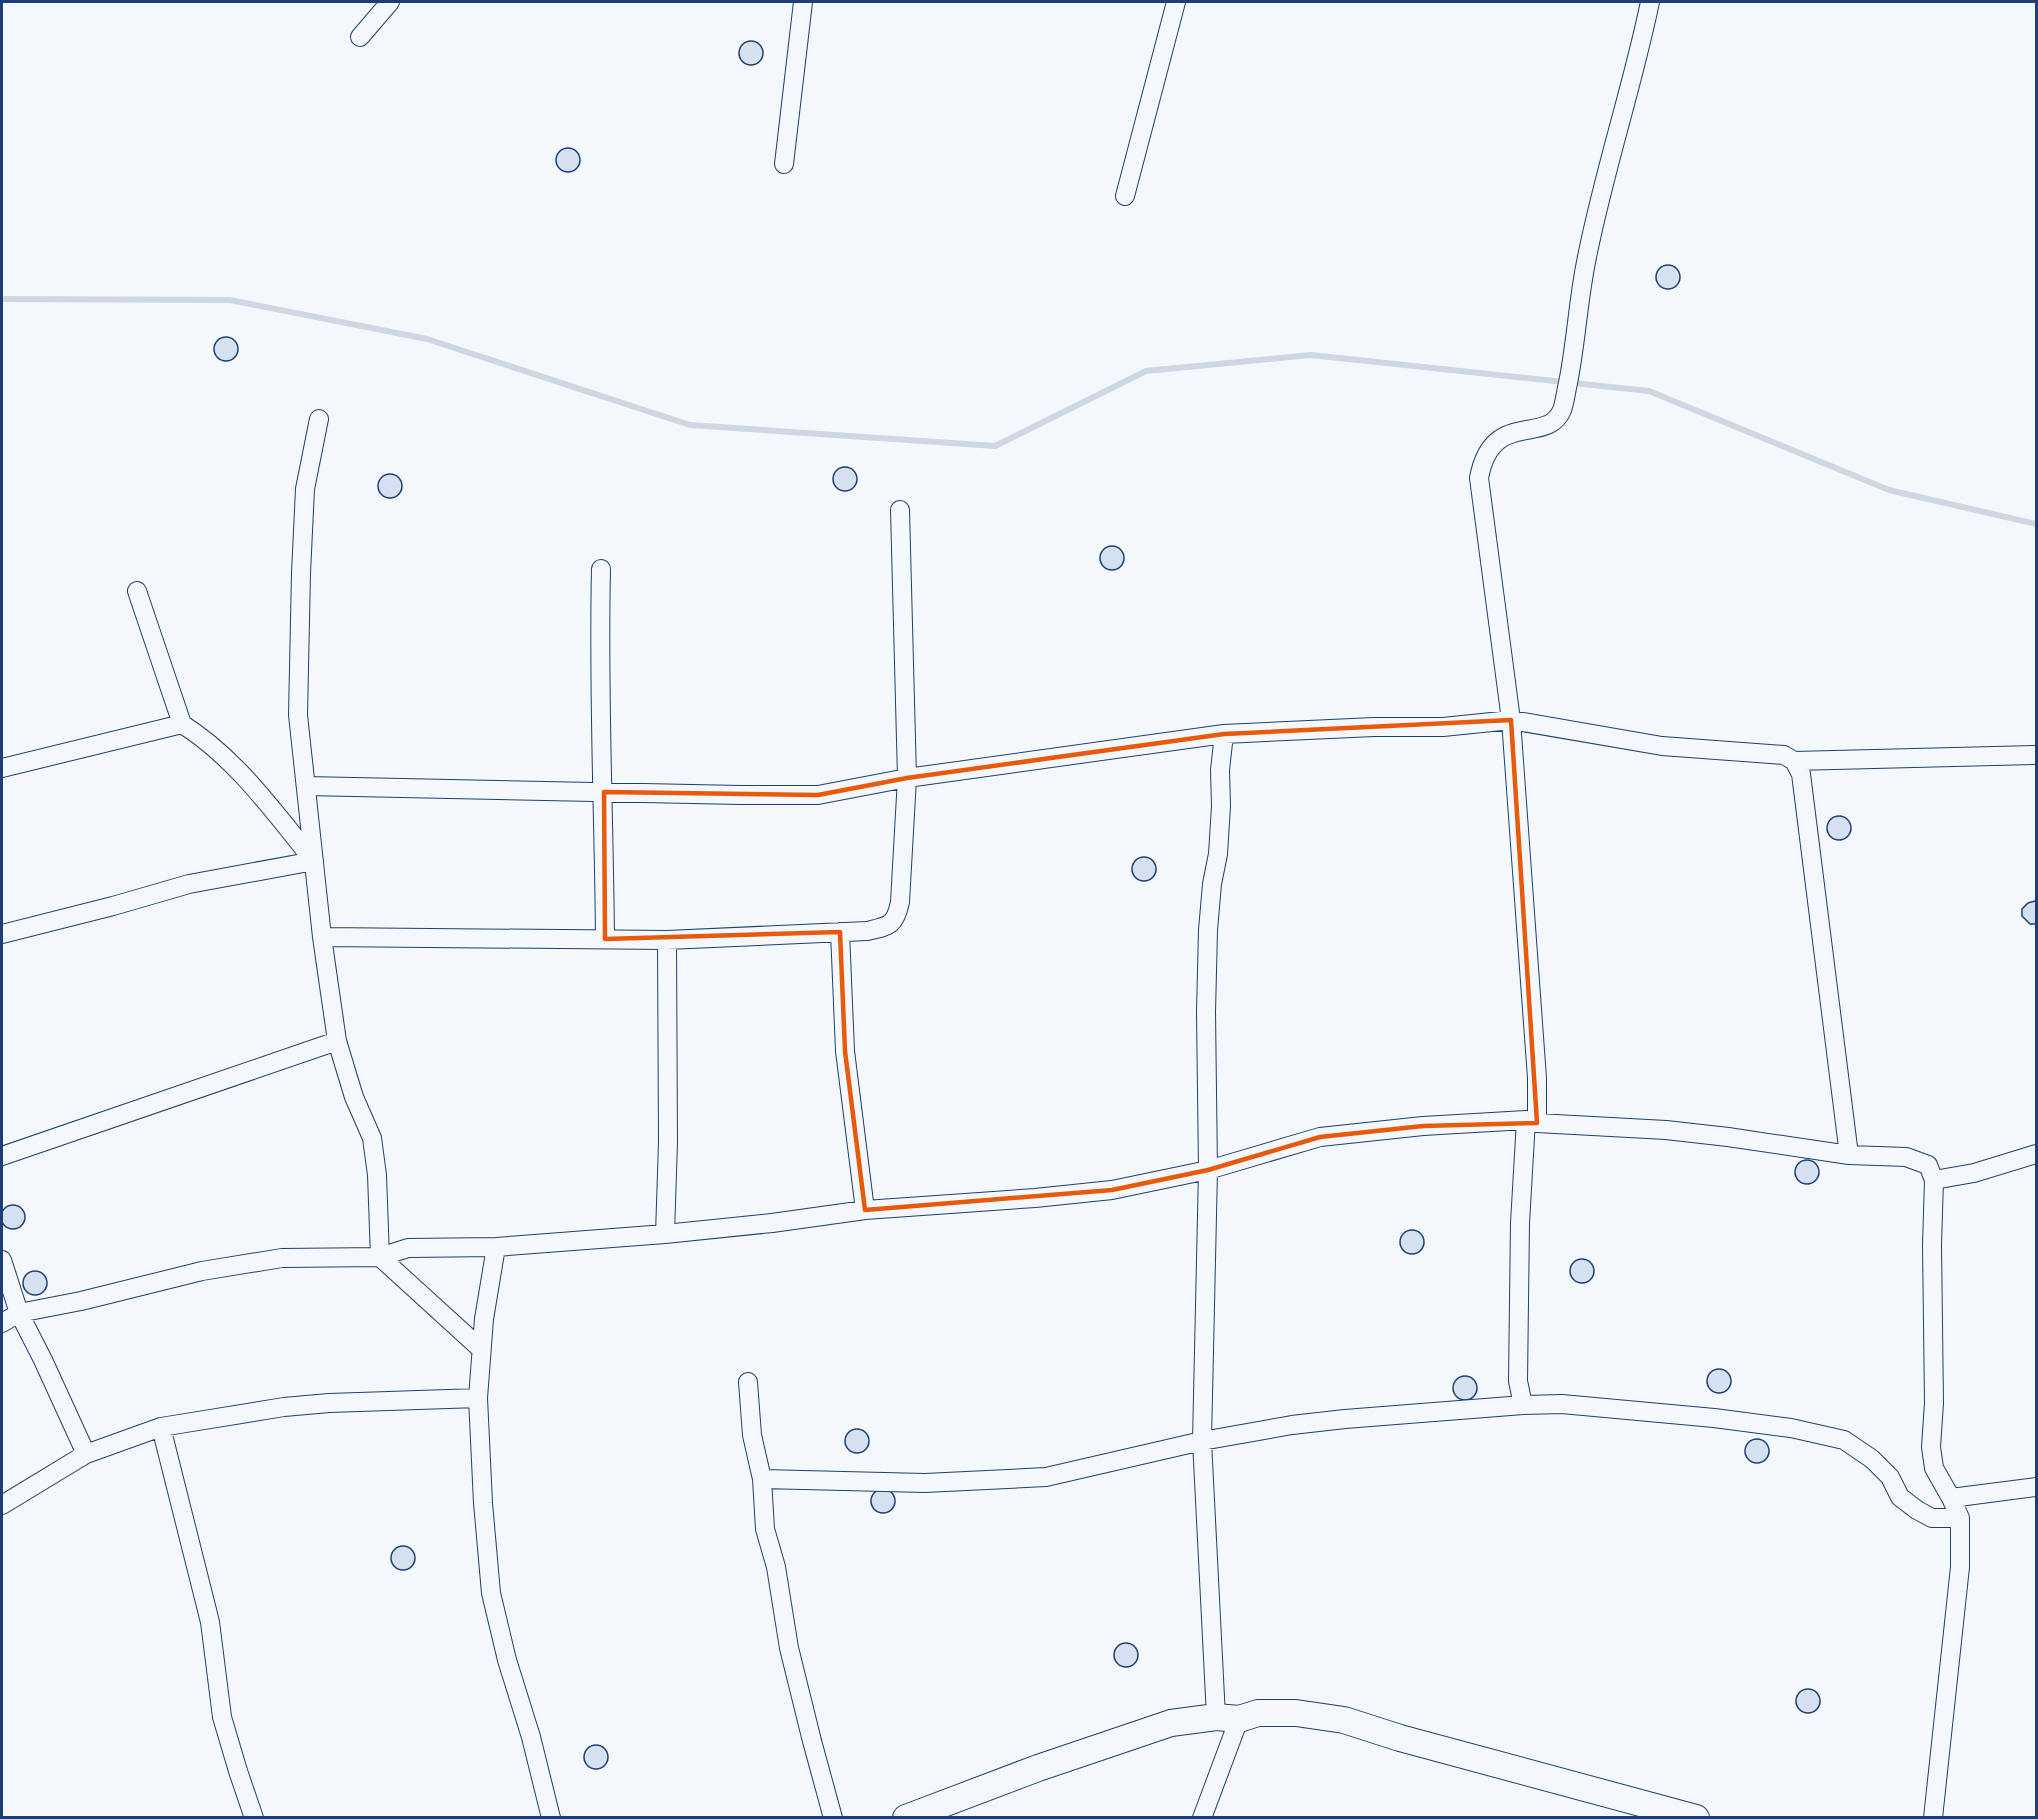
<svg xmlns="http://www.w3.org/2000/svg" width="2038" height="1819" viewBox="0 0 2038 1819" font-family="'Asap Condensed',sans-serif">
  <rect width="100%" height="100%" fill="#f4f7fb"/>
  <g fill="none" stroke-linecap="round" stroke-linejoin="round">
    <path stroke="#cfd7e4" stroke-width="6" d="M2 299 230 300 427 339 690 425 995 446 1146 371 1311 355 1649 391 1889 490 2036 524"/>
  </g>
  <path fill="#d5e0f0" stroke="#1d3f73" stroke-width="1.5" d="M739 53a12 12 0 1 1 24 0a12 12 0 1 1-24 0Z
    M556 160a12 12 0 1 1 24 0a12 12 0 1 1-24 0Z
    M1656 277a12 12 0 1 1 24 0a12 12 0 1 1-24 0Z
    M214 349a12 12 0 1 1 24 0a12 12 0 1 1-24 0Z
    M833 479a12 12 0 1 1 24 0a12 12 0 1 1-24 0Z
    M378 486a12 12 0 1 1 24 0a12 12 0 1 1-24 0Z
    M1100 558a12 12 0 1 1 24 0a12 12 0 1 1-24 0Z
    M1827 828a12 12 0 1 1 24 0a12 12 0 1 1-24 0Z
    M1132 869a12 12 0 1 1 24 0a12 12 0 1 1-24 0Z
    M2035 901 2036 902V924H2030L2022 916V909L2028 903Z
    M1795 1172a12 12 0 1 1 24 0a12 12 0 1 1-24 0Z
    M1 1217a12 12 0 1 1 24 0a12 12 0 1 1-24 0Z
    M1400 1242a12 12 0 1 1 24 0a12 12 0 1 1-24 0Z
    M1570 1271a12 12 0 1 1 24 0a12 12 0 1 1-24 0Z
    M23 1283a12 12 0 1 1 24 0a12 12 0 1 1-24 0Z
    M1707 1381a12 12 0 1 1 24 0a12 12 0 1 1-24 0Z
    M1453 1388a12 12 0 1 1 24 0a12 12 0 1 1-24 0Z
    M845 1441a12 12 0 1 1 24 0a12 12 0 1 1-24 0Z
    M1745 1451a12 12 0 1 1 24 0a12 12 0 1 1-24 0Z
    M871 1501a12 12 0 1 1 24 0a12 12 0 1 1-24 0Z
    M391 1558a12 12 0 1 1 24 0a12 12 0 1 1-24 0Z
    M1114 1655a12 12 0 1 1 24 0a12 12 0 1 1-24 0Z
    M1796 1701a12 12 0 1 1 24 0a12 12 0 1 1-24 0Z
    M584 1757a12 12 0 1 1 24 0a12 12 0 1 1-24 0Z"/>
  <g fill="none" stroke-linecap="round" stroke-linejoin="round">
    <defs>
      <path id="street" d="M1650 2C1632 89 1603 174 1586 262 1578 302 1576 343 1568 383 1566 391 1565 402 1562 410 1547 446 1492 408 1479 478L1511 720 1537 1078V1123L1666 1130 1728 1137 1849 1155 1906 1157 1928 1165 1934 1180 1932 1245 1934 1403 1931 1447 1934 1468 1951 1498 1960 1518V1567L1933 1818
        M360 37 390 2
        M784 164 803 2
        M1125 196 1176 2
        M319 419 305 489 301 573 298 715 322 937 337 1041 354 1097 372 1138 377 1175 380 1257 481 1349
        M601 569C598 693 604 816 605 939
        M1794 761 2036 755
        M2 768 182 724
        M306 786 741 795H818L907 778 1224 734 1374 727H1443L1511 720 1662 746 1784 755 1794 761 1801 774 1849 1155
        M840 932 845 1051 865 1210
        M2 934 113 906 189 884 314 861C274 812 236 758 182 724L137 591
        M322 937 667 940 867 931C889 926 895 926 900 902L907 778 900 510
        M2 1156 337 1041
        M1934 1180 1974 1173 2036 1154
        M665 1234 668 1142 667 940
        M496 1247 484 1319 478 1398 483 1503 491 1593 507 1660 531 1737 551 1818
        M2 1260 19 1313 43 1360 86 1454
        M2 1323 19 1313 81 1301 202 1271 282 1258 380 1257 408 1248 496 1247 665 1234 772 1223 865 1210 1035 1198 1112 1190 1208 1170 1320 1137 1423 1126 1526 1120 1537 1123
        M748 1382 752 1435 762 1479 765 1529 776 1567 789 1648 812 1741 833 1818
        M1523 1405 1518 1381 1520 1223 1526 1120
        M161 1427 210 1622 222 1717 238 1771 254 1818
        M762 1479 925 1483 1046 1477 1202 1441 1292 1425 1345 1419 1523 1405 1562 1404 1714 1418 1791 1428 1844 1440 1872 1459 1890 1477 1900 1497 1917 1510 1932 1518H1960
        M1951 1498 2036 1487
        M2 1505 86 1454 161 1427 284 1407 329 1403 478 1398
        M1216 1717 1202 1441 1208 1170 1206 1012 1208 930 1212 884 1218 854 1221 806 1220 770 1224 734
        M1202 1818 1239 1719"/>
      <path id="secondary" d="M906 1818 1038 1768 1171 1723 1216 1717 1239 1719 1258 1713H1296L1344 1720 1400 1738 1696 1818"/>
    </defs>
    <use href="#street" stroke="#1d3f73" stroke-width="20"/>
    <use href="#secondary" stroke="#1d3f73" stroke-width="28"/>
    <use href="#street" stroke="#f4f7fb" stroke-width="18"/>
    <use href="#secondary" stroke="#f4f7fb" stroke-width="26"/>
  </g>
  <path fill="none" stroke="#e8590c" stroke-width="4.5" stroke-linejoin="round" d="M1511 720 1537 1123 1423 1126 1320 1137 1208 1170 1112 1190 865 1210 845 1051 840 932 605 939 604 792 818 795 907 778 1224 734Z"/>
  <rect width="2038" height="1819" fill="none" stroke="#1d3f73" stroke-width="6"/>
</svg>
